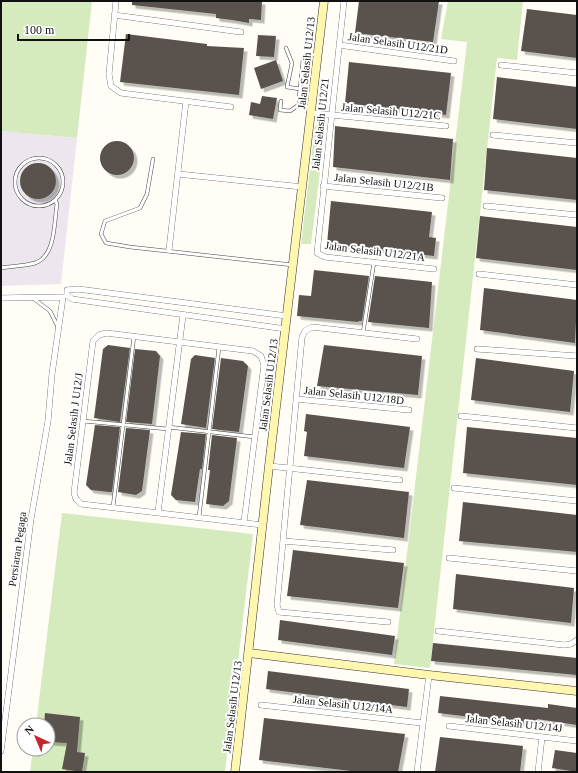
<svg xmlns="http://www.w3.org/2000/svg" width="578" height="773" viewBox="0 0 578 773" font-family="Georgia,serif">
  <defs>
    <filter id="shadow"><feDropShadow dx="3.5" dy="3.5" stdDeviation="0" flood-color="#0004"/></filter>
  </defs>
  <rect width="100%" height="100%" fill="#fffdf5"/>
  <path fill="#eee6ef" d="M1 131 77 138 61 284 1 286Z"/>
  <path fill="#d5ebbd" d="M1 1H92L77 138 1 131Z
    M448 1H523L517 60 497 58 430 668 394 664 467 42 441 39Z
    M319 121H323L325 131 311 244H301L315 127Z
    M62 513 253 534 225 772H30L33 749H48V725H36Z"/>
  <path fill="#5a524d" filter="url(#shadow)" d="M132 1H262L261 20 249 19V23L232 20 216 18V14L132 5Z
    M359 1H439L433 42 355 33Z
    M527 9 577 15V58L521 51Z
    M126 34 207 44V46L244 48 239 95 120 82Z
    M258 35 276 36 274 57 256 56Z
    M276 60 283 81 261 89 254 68Z
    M349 62 451 73 446 115 345 103Z
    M497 77 577 87V129L493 119Z
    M262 96 277 98 273 119 249 115 251 102 260 104Z
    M335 126 453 139 450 180 333 167Z
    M100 158a17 17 0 1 1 34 0a17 17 0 1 1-34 0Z
    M487 148 577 158V200L484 190Z
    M20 181a18 18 0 1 1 36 0a18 18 0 1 1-36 0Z
    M331 201 432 212 429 237 436 238 434 256 327 244Z
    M480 216 577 227V270L476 258Z
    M314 270 369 276 362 321H359L358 322 297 316 299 295 311 296Z
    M375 276 432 282 429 328 368 322Z
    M484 288 577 300 575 343 480 330Z
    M108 345 130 348 120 422 94 418 103 349Z
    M324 345 422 356 418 395 317 386Z
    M135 349 156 351 160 356 152 424 126 422Z
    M195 355 215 358 206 428 181 424 191 359Z
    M221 358 243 361 248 366 239 432 212 429Z
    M476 358 574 371 570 412 471 400Z
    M306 414 410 427 404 468 304 456 307 432 304 431Z
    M95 425 120 427 112 492H109L91 490 86 485Z
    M467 427 577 438V485L463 473Z
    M126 428 150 430 142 491 136 495 118 492Z
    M181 432 206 434 202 469H200L195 502 176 500 171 495Z
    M212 435 237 438 229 501 223 506 206 504 210 470H208Z
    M307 480 409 492 404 538 300 525Z
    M463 502 577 515V552L459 541Z
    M293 550 404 563 398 608 287 596Z
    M456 574 574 588 571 623 453 609Z
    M280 620 395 636 392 655 278 640Z
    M433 643 577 658V675L431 661Z
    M268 671 409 689 407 707 266 689Z
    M440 696 548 708V704L577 708V725L537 719 536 725 438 713Z
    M45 713 80 717 77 752 85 753 82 772 62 769 67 743 48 742V725H44Z
    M264 718 405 734 398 772H359L259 760Z
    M440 737 523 746 520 772H435Z
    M555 750 577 753V772L552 768Z"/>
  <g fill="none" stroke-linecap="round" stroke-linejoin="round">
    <defs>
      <path id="lane" d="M286 48 292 63 287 87 300 89
        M281 101 280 110 290 111 300 104
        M310 108 300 104 299 98 303 60 308 56 316 54
        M15 182a24 24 0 1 1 48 0a24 24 0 1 1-48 0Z
        M153 159 147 194 140 208 105 221 101 234 106 243 130 247 293 265
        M1 268C12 266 25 266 35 263 56 256 54 222 57 204L55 200
        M34 299 50 311 58 327
        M363 333 374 262
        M83 421 168 429
        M168 427 255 437
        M113 507 134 336
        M199 517 219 347"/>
      <path id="street" d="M116 1 109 74 111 86 121 93 231 107
        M344 1 317 253 325 257 434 269
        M114 15 241 32
        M339 45 454 61
        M501 65 577 73
        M311 113 446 126
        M493 135 577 143
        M178 174 303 187
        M323 186 442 198
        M486 206 577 215
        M169 250 186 101
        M479 274 577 285
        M1 298 63 297 52 374 48 421 31 519 1 751
        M286 329 72 299 67 295V290L78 289 287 316
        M477 349 577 356
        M296 399 409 410
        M461 416 577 428
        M269 466 400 480
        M454 488 577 501
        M158 512 183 315
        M244 522 264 365 261 356 253 351 106 333 99 335 93 341 74 493 76 499 81 504 263 525
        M283 541 393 550
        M449 558 577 571
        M388 622 279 612 277 605 302 337 305 331 312 327 417 339
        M438 631 564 645 571 644 577 640
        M261 705 422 723
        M449 726 577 741
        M417 772 429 675
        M538 772 542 737"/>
      <path id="secondary" d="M249 653 429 675 577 691
        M235 772 269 466 324 1"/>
    </defs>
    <use href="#lane" stroke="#444" stroke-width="4"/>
    <use href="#street" stroke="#444" stroke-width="6"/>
    <use href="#secondary" stroke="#333" stroke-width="9"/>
    <use href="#lane" stroke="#fff" stroke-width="3"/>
    <use href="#street" stroke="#fff" stroke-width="5.5"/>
    <use href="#secondary" stroke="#fff6b0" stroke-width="8"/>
  </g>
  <g text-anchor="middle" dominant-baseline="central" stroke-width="4" stroke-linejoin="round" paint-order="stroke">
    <g font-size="11" fill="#111" stroke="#fff">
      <text transform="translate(398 43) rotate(8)">Jalan Selasih U12/21D</text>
      <text transform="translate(306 63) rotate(-84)">Jalan Selasih U12/13</text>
      <text transform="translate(391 111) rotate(5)">Jalan Selasih U12/21C</text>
      <text transform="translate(320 124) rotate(-84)">Jalan Selasih U12/21</text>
      <text transform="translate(384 182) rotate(6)">Jalan Selasih U12/21B</text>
      <text transform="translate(375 251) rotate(7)">Jalan Selasih U12/21A</text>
      <text transform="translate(268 385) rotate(-83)">Jalan Selasih U12/13</text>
      <text transform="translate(354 395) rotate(6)">Jalan Selasih U12/18D</text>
      <text transform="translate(73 419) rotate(-83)">Jalan Selasih J U12/J</text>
      <text transform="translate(17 549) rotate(-82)">Persiaran Pegaga</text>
      <text transform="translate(343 704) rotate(6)">Jalan Selasih U12/14A</text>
      <text transform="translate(232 707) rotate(-83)">Jalan Selasih U12/13</text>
      <text transform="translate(514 723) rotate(6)">Jalan Selasih U12/14J</text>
    </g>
  </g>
  <rect width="578" height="773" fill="none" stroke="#111111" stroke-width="4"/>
  <g transform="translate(36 737) rotate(316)"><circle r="19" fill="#ffffff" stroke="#a0a0a0"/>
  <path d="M0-3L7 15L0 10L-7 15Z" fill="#c4262e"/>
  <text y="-6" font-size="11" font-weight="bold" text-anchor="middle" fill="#111111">N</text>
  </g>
  <path d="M18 34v6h111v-6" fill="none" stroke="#111111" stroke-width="2"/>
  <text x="24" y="34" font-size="12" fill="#111111" stroke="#ffffff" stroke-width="3" paint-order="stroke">100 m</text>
</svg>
